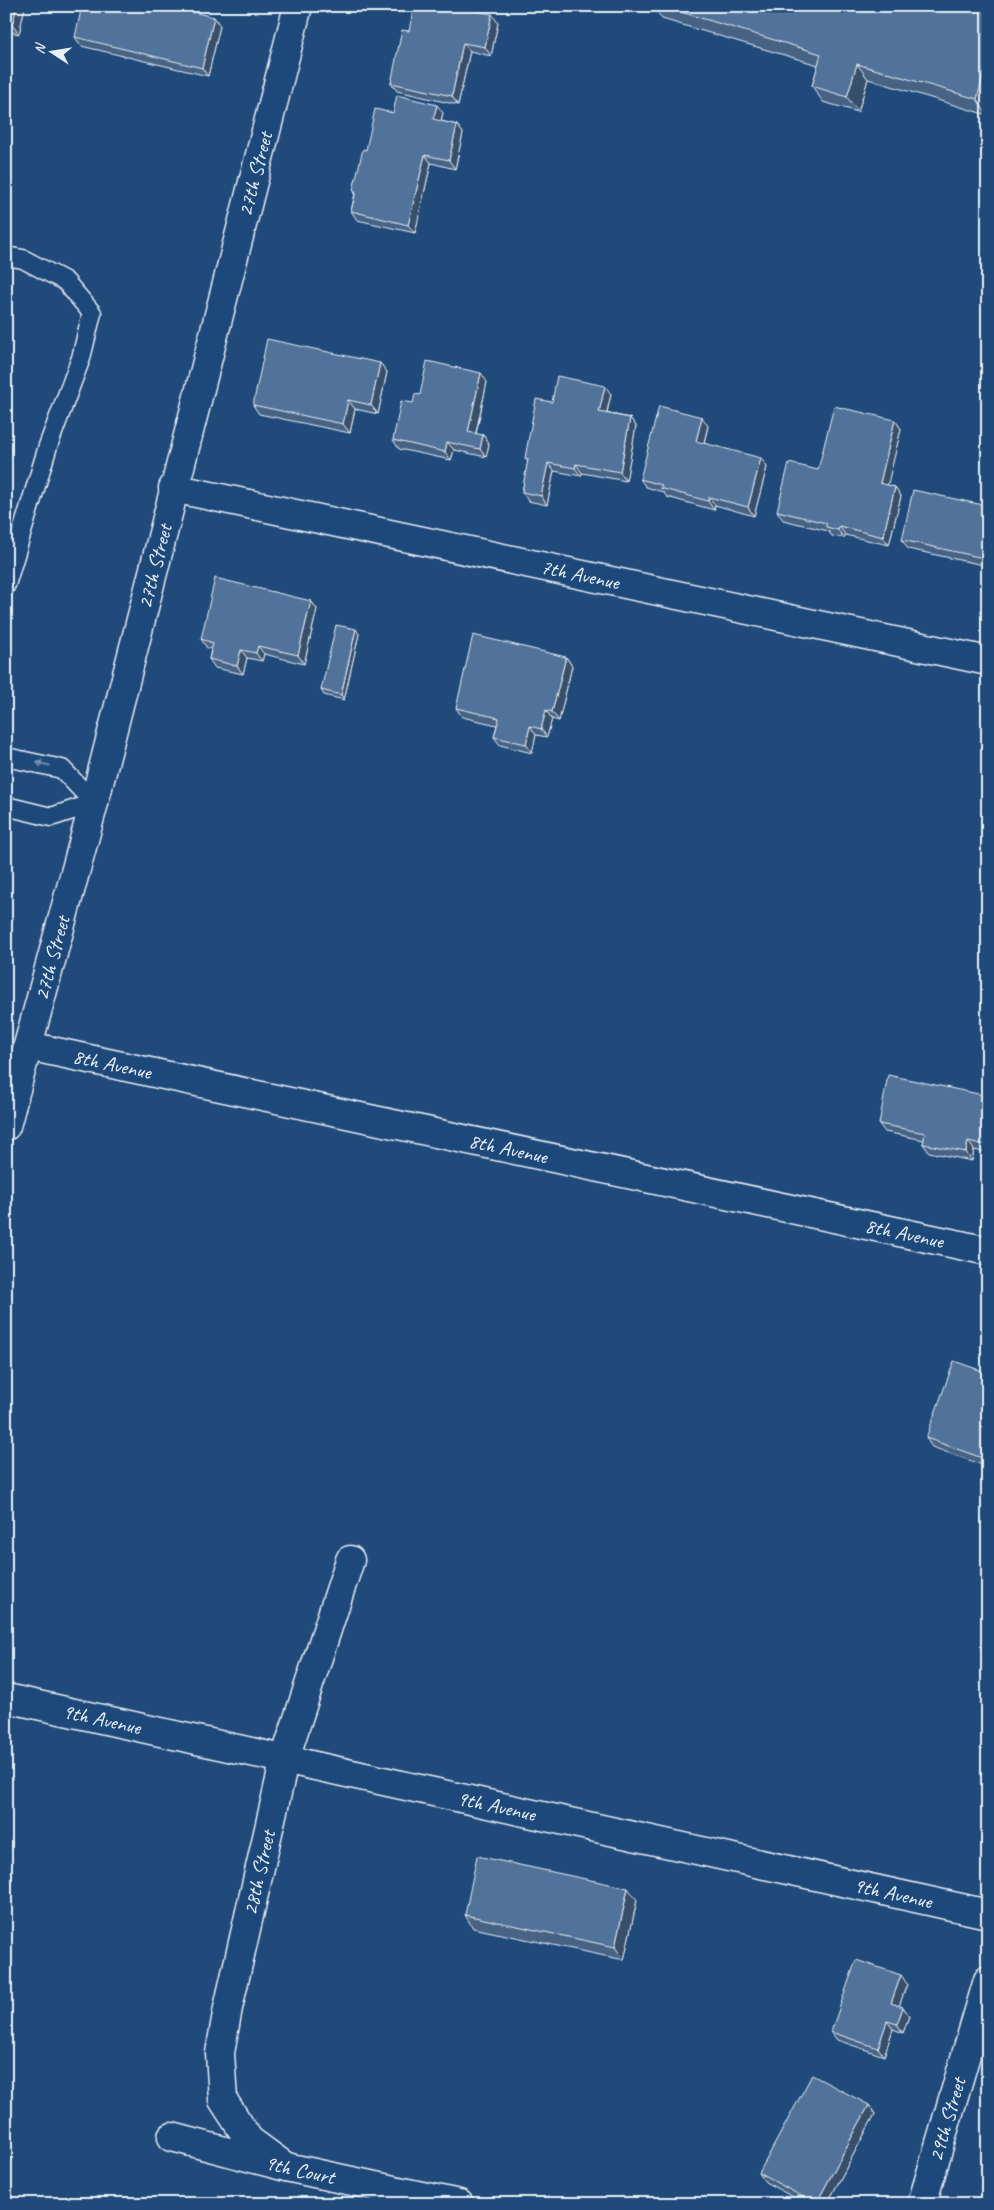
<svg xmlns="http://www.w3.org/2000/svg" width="994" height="2210" viewBox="0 0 994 2210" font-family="Caveat,sans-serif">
  <rect width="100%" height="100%" fill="#1f4a7a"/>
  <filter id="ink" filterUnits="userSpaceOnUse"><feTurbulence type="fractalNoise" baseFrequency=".02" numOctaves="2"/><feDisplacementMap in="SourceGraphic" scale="10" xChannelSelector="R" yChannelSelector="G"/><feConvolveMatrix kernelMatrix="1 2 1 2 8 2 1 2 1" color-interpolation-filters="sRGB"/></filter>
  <g filter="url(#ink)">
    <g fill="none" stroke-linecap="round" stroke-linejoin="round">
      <defs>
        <path id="service" d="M6 256 23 259 65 281 92 313 81 358 48 446 6 585
          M6 757 62 769 94 803 51 817 6 806"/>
        <g id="minor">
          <path id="s1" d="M173 488 988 661"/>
          <path id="s2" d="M28 1046 988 1251"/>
          <path id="s3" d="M6 1698 988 1914"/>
          <path id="s4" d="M172 2137 286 2167 459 2204"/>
          <path id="s5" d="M286 2167 249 2140 223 2100 220 2053 228 2008 285 1758 350 1560"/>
          <path id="s6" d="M922 2204 988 1980"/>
        </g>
        <g id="tertiary">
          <path id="s7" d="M6 1126 94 803 298 6"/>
        </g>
      </defs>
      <use href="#service" stroke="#e8f1f8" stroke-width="21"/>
      <use href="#minor" stroke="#e8f1f8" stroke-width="31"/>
      <use href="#tertiary" stroke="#e8f1f8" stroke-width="31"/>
      <use href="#service" stroke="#1f4a7a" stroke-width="18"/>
      <use href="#minor" stroke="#1f4a7a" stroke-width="28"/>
      <use href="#tertiary" stroke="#1f4a7a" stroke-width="28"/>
    </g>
    <path fill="#466384" stroke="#e8f1f8" d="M6 6H25L19 34 6 31Z
      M653 6H988L987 115 868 79 858 112 823 102 812 86 818 65 662 19Z
      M479 11 498 23 491 56 470 51 458 105 397 91 391 83 409 31Z
      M214 17 220 26 208 76 81 46 75 37Z
      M393 113H443L441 121 457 125 463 133 455 169 431 163 415 233 357 220 351 211 355 193 353 190 366 150Z
      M380 363 387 372 378 414 355 409 350 433 259 414 253 405Z
      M487 382 476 434 483 435 489 444 486 457 454 450 451 460 399 449 393 440 413 403 420 395Z
      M611 394 607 413 630 418 636 426 626 481 582 473 581 476 554 471 547 505 528 501 522 492 528 462 525 458Z
      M895 420 901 429 887 485 895 487 901 496 889 545 845 535 844 538 832 536 828 531 783 520 777 511 818 470Z
      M708 426 704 443 767 467 754 516 715 505 714 510 667 497 663 492 646 487 640 479Z
      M988 506V566L908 549 902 540Z
      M311 601 317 609 304 664 264 654 262 661 247 658 243 674 215 668 209 659 211 649 207 648 201 639Z
      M359 634 344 700 324 695 321 690Z
      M566 657 572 666 559 721 552 719 547 737 536 735 532 753 500 745 494 737 497 725 462 717 456 708Z
      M988 1096V1153L974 1150 972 1161 929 1152 923 1144 924 1140 885 1132 879 1124Z
      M988 1373V1467L932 1447 926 1438Z
      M637 1900 624 1960 473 1928 465 1915Z
      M907 1984 899 2006 903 2007 909 2016 903 2033 893 2029 884 2056 837 2040 831 2032Z
      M869 2105 875 2114 827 2204H806L765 2182 759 2173Z"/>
    <path fill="#39506b" stroke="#e8f1f8" d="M17 6H25L19 34 12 25Z
      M472 6H480L477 18 471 10Z
      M492 14 498 23 491 56 485 47Z
      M214 17 220 26 208 76 202 68Z
      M463 43 470 51 458 105 452 96Z
      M857 64 868 79 858 112 847 97Z
      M986 65 988 67 987 115 977 99Z
      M437 105 443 113 439 128 433 119Z
      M457 125 463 133 455 169 449 160Z
      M425 155 431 163 415 233 408 225Z
      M380 363 387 372 378 414 371 405Z
      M481 373 487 382 474 441 468 432Z
      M605 386 611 394 605 420 599 412Z
      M348 400 355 409 350 433 343 424Z
      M702 417 708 426 702 450 696 441Z
      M630 418 636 426 626 481 620 472Z
      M895 420 901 429 886 492 880 483Z
      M483 435 489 444 486 457 480 449Z
      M447 442 454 450 451 460 445 452Z
      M761 458 767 467 754 516 748 507Z
      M548 463 554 471 547 505 541 496Z
      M576 464 582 473 581 476 575 468Z
      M895 487 901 496 889 545 883 537Z
      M709 497 715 505 714 510 708 501Z
      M839 526 845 535 844 538 838 530Z
      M311 601 317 609 304 664 298 655Z
      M356 629 359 634 344 700 341 695Z
      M258 646 264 654 262 661 256 653Z
      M241 650 247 658 243 674 237 666Z
      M566 657 572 666 559 721 552 712Z
      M546 710 552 719 547 737 541 729Z
      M530 726 536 735 532 753 526 744Z
      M968 1141 974 1150 972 1161 966 1152Z
      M628 1888 637 1900 624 1960 615 1947Z
      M901 1975 907 1984 897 2012 891 2003Z
      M903 2007 909 2016 903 2033 897 2024Z
      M887 2021 893 2029 884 2056 878 2048Z
      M869 2105 875 2114 827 2204H816Z"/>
    <path fill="#517399" stroke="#e8f1f8" d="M6 6H17L12 25 6 24Z
      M82 6H167L214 17 202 68 75 37Z
      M414 6H472L471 10 492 14 485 47 463 43 452 96 391 83 402 30 409 31Z
      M661 6H988V66L986 65 977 99 857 64 847 97 812 86 821 54Z
      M397 95 437 105 433 119 457 125 449 160 425 155 408 225 351 211 356 191 353 190 363 149 366 150 375 109 393 113Z
      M267 339 380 363 371 405 348 400 343 424 253 405Z
      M427 361 481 373 468 432 483 435 480 449 447 442 445 452 393 440 401 401 413 403 415 394 420 395Z
      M557 376 605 386 599 412 630 418 620 472 576 464 575 468 548 463 541 496 522 492 528 459 525 458 536 399 552 402Z
      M659 406 702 417 696 441 761 458 748 507 709 497 708 501 660 488 662 485 640 479Z
      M834 406 895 420 880 483 895 487 883 537 839 526 838 530 826 527V523L777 511 789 463 818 470Z
      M913 490 988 506V559L902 540Z
      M215 578 311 601 298 655 258 646 256 653 241 650 237 666 209 659 213 643 201 639Z
      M336 625 356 629 341 695 321 690Z
      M473 635 566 657 552 712 546 710 541 729 530 726 526 744 494 737 499 718 456 708Z
      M888 1075 988 1096V1136L986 1145 968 1141 966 1152 923 1144 925 1133 879 1124Z
      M954 1361 988 1373V1460L926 1438Z
      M477 1856 628 1888 615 1947 465 1915Z
      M856 1960 901 1975 891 2003 903 2007 897 2024 887 2021 878 2048 831 2032Z
      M812 2075 869 2105 816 2204 759 2173Z"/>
    <defs><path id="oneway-solid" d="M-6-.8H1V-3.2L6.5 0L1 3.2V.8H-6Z" transform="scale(1.25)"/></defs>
    <use fill="#6f8dac" href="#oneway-solid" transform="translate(43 764) rotate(-168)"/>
  </g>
  <g text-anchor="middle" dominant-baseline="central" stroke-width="4.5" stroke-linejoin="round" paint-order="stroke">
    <g font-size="21" fill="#e8f1f8" stroke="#1f4a7a">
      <text stroke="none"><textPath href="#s7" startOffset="984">27th Street</textPath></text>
      <text stroke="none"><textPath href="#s7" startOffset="579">27th Street</textPath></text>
      <text stroke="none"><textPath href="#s1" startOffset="416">7th Avenue</textPath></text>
      <text stroke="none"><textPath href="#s7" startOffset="174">27th Street</textPath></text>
      <text stroke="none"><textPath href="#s2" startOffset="86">8th Avenue</textPath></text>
      <text stroke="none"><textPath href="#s2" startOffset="491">8th Avenue</textPath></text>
      <text stroke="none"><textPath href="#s2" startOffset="896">8th Avenue</textPath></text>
      <text stroke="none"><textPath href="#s3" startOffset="98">9th Avenue</textPath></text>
      <text stroke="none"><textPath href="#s3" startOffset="502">9th Avenue</textPath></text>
      <text stroke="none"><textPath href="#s5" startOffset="325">28th Street</textPath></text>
      <text stroke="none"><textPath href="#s3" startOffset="908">9th Avenue</textPath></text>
      <text stroke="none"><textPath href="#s6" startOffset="88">29th Street</textPath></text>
      <text stroke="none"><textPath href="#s4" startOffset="132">9th Court</textPath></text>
    </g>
  </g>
  <rect width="994" height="2210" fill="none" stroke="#1f4a7a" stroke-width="25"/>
  <rect x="12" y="12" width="969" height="2185" fill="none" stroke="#e8f1f8" stroke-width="2" filter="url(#ink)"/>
  <g transform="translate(52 52) rotate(282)" stroke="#1f4a7a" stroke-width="4" paint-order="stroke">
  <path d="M0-4L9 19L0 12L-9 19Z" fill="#e8f1f8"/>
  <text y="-8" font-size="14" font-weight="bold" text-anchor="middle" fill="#e8f1f8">N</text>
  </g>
</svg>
